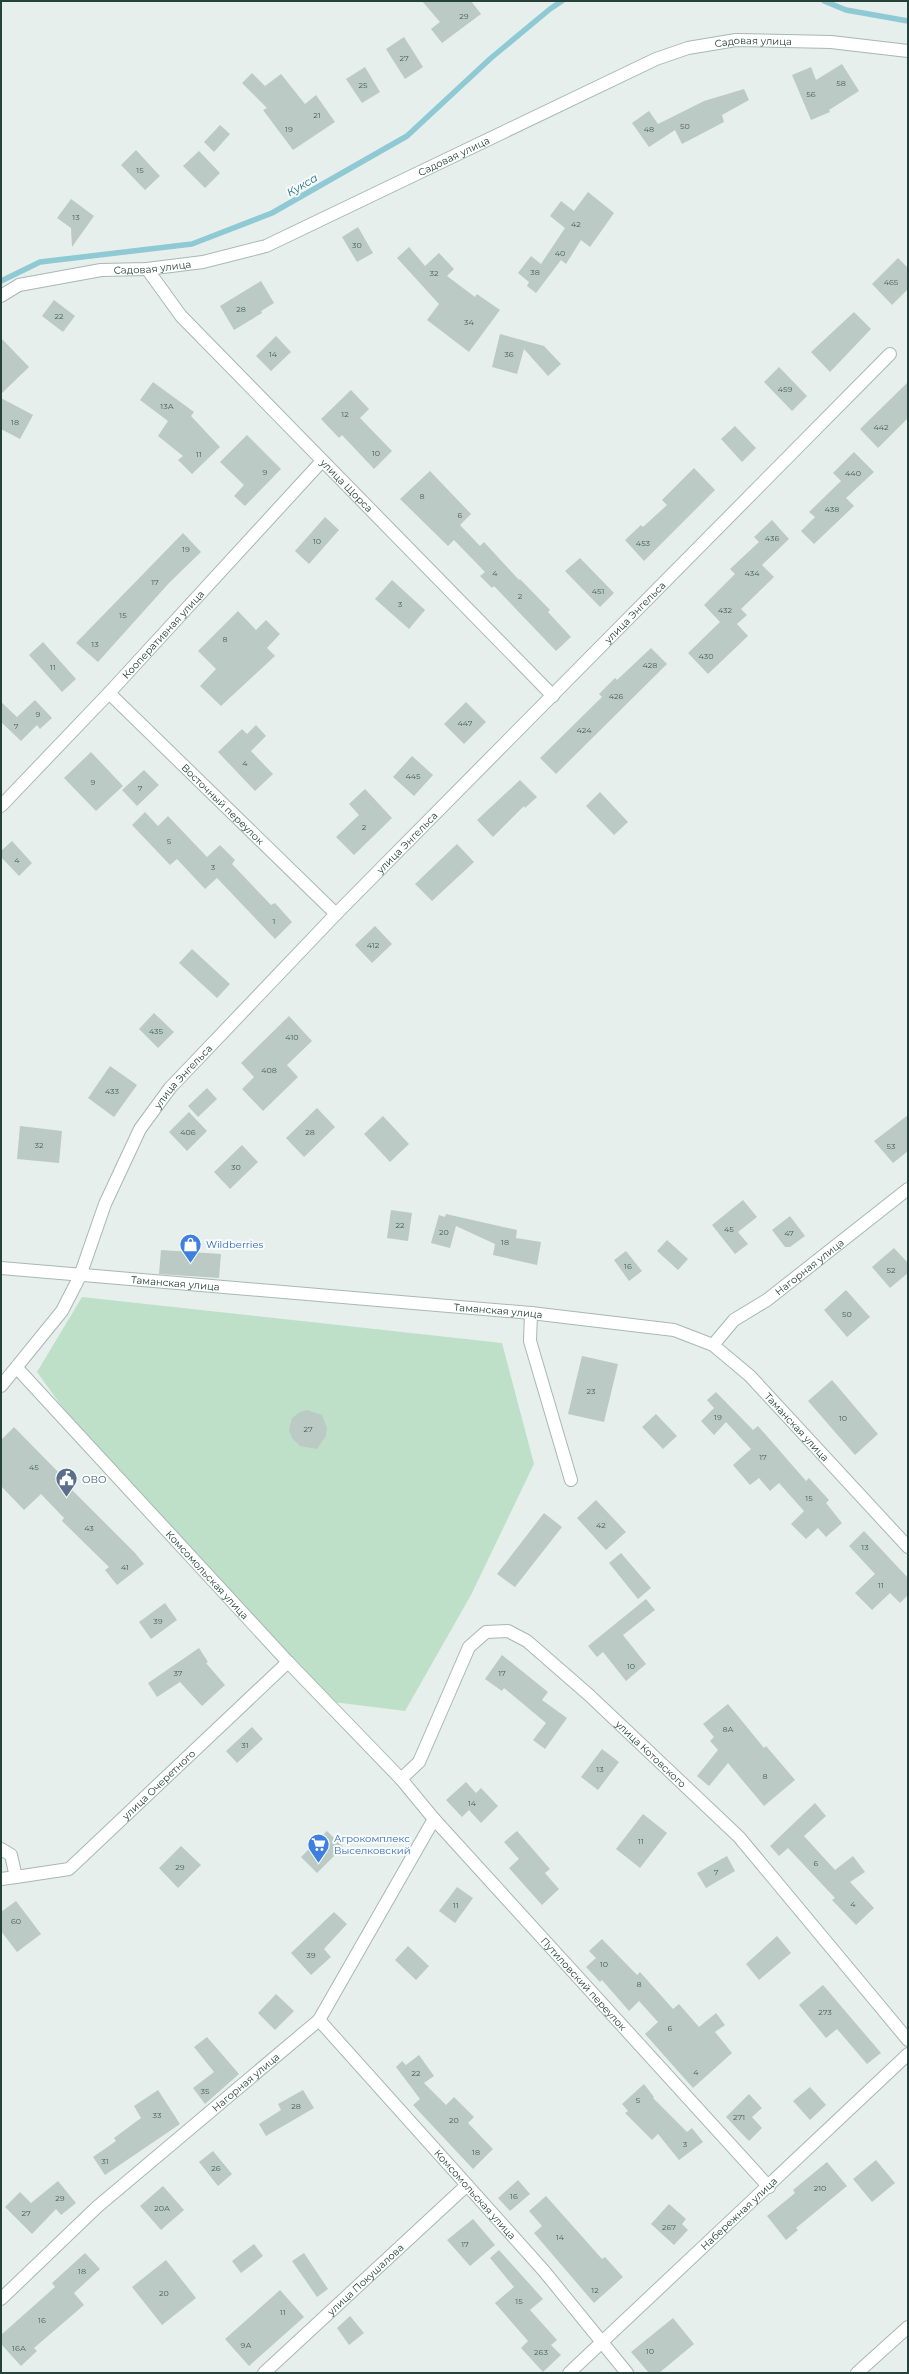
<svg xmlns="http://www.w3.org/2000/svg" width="909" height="2374" viewBox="0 0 909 2374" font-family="Montserrat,sans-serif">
  <rect width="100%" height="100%" fill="#e6efeb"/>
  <path fill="#bfe0c8" d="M82 1297 502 1343 534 1464 471 1595 405 1711 333 1702 71 1419 37 1372Z"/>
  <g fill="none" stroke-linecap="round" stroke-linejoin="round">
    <path stroke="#8ec9d4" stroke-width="5.5" d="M824 1 846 10 908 21
      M1 281 40 262 192 244 272 213 407 136 491 58 550 9 562 1"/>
  </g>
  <path fill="#bbcac4" d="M422 1H471L481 14 442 43 431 29 440 22Z
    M404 37 423 67 405 79 386 49Z
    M842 64 859 91 829 110 830 112 811 120 792 75 811 67 816 80Z
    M365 67 380 92 362 103 346 79Z
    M252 73 265 86 281 74 305 104 316 95 335 122 293 150 263 110 267 108 242 83Z
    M744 89 749 100 722 115 724 122 682 144 675 130 649 147 632 123 649 111 658 124 704 101Z
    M220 125 230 134 214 152 204 142Z
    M136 150 160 176 145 190 121 165Z
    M199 151 220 173 205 188 183 166Z
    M588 192 614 213 590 247 581 240 566 264 561 260 536 293 527 286 529 282 518 273 531 256 541 264 565 228 550 216 561 201 574 211Z
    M71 199 94 216 72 247 71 228 57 218Z
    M358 227 373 253 357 262 342 237Z
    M409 247 425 266 439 253 454 269 447 276 475 297 477 294 500 310 469 352 427 320 439 304 397 258Z
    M898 258 908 268V289L892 305 872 284Z
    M261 281 274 303 261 311 262 313 234 330 220 306Z
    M54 300 75 316 63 332 42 316Z
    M854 312 871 329 830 372 811 352Z
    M500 334 544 346 561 364 548 376 524 349 517 374 492 367Z
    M276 336 291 352 271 371 256 356Z
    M1 338 29 367 1 394Z
    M779 367 807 396 792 411 764 382Z
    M153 382 194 412 191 416 220 447 192 474 178 460 183 456 158 436 168 421 140 400Z
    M908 382V418L878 448 860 429Z
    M351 390 369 409 360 418 392 451 374 469 342 435 339 438 321 419Z
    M1 398 33 415 20 439 1 429Z
    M735 426 756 448 742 462 721 439Z
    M247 435 281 469 245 506 234 496 244 485 220 462Z
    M854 452 874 472 846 498 854 506 814 544 801 531 815 517 809 512 841 481 833 473Z
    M694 468 715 490 644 561 625 540 641 525 643 527 667 505 662 500Z
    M430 471 471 514 460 525 480 546 484 542 519 580 520 579 550 610 548 612 571 637 556 651 494 586 492 588 480 576 485 572 454 540 448 546 400 499Z
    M325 517 339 530 309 564 295 551Z
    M772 520 789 539 762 565 774 577 741 609 747 615 737 624 748 636 708 674 688 653 720 622 704 605 735 574 730 569 759 542 754 537Z
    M183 533 201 552 169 583 98 662 76 643Z
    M580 558 614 593 600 607 565 571Z
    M392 580 425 610 409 629 375 599Z
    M238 611 256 630 266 620 280 634 267 648 275 656 221 706 200 686 216 669 198 651Z
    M43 642 76 679 62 692 29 655Z
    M651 648 667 664 556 774 540 758 602 697 599 694 615 678 617 680Z
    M35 700 52 718 40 729 37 725 21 741 1 722V702L17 717Z
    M466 702 486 722 464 744 444 724Z
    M256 725 266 736 251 751 273 774 255 791 218 752 242 729 247 734Z
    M91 752 123 786 96 811 64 778Z
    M412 756 433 775 414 796 393 777Z
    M144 770 159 785 137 806 122 790Z
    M520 780 537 797 525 808 524 806 493 837 477 820Z
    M365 789 392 818 354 855 336 837 359 815 349 804Z
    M600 792 628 822 614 835 586 806Z
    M145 812 158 826 168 816 207 857 220 845 235 860 232 864 271 905 275 903 292 922 275 939 217 878 205 889 177 859 170 865 132 825Z
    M12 841 32 863 19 876 1 857V851Z
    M457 844 474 862 432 901 415 884Z
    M375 926 392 944 372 963 355 945Z
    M192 949 230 984 217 998 179 963Z
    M154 1013 174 1032 158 1048 139 1029Z
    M289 1016 312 1041 287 1065 298 1077 263 1111 242 1089 254 1077 241 1063Z
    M110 1066 137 1085 114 1117 88 1098Z
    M207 1088 217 1099 198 1117 188 1106Z
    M317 1108 335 1127 304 1157 286 1138Z
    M189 1112 207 1131 187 1151 169 1132Z
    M908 1115V1151L893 1163 874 1141Z
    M383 1116 409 1144 390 1162 364 1134Z
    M20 1126 62 1131 59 1163 17 1159Z
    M242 1145 258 1162 230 1189 214 1172Z
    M743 1200 757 1217 738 1232 748 1244 735 1254 712 1225Z
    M391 1210 412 1213 408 1241 387 1238Z
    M446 1214 517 1230 516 1238 541 1242 537 1265 493 1255 495 1244 456 1226 450 1248 431 1243 439 1215 445 1217Z
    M790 1216 805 1236 790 1247H785L772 1230Z
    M667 1240 688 1259 678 1270 657 1251Z
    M894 1248 908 1263V1273L890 1288 872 1267Z
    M161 1250 221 1254 219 1278 159 1274Z
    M626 1251 642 1271 629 1281 614 1260Z
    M846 1290 870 1317 847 1337 824 1310Z
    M582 1356 618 1364 604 1422 568 1414Z
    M832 1380 878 1434 855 1455 808 1401Z
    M716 1392 753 1430 758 1426 806 1481 809 1478 829 1500 826 1503 842 1523 826 1537 818 1528 806 1539 791 1524 804 1511 779 1483 770 1491 759 1478 750 1485 733 1465 751 1449 726 1422 714 1435 701 1421 714 1408 707 1400Z
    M307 1410 322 1415 327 1428 326 1436 317 1449 300 1446 292 1438 289 1430 292 1418 300 1412Z
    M656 1414 677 1436 663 1449 642 1427Z
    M14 1427 66 1480 64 1482 135 1553 144 1564 117 1585 105 1570 109 1567 62 1521 64 1518 41 1494 24 1510 1 1486V1440Z
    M596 1500 626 1532 606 1550 577 1518Z
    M544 1513 562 1527 515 1587 497 1574Z
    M864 1531 908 1578V1595L900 1603 890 1593 872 1610 855 1593 875 1574 849 1546Z
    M621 1553 651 1588 638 1599 609 1563Z
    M646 1599 655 1610 623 1635 646 1664 626 1681 603 1652 597 1657 588 1646Z
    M165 1603 177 1620 151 1639 139 1622Z
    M199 1648 208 1662 206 1663 225 1685 202 1706 180 1682 157 1697 148 1683Z
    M502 1655 548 1692 542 1700 567 1718 545 1749 533 1740 546 1723 504 1688 502 1691 485 1679Z
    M728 1704 764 1748 766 1746 795 1780 764 1806 728 1763 709 1786 697 1776 718 1750 710 1741 714 1737 703 1724Z
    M252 1727 263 1739 237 1763 226 1751Z
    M602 1749 619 1762 598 1790 581 1777Z
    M466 1782 476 1793 481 1788 498 1806 481 1823 469 1810 462 1817 446 1800Z
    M815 1803 826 1816 804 1836 835 1870 853 1856 865 1872 850 1882 874 1908 856 1925 832 1900 835 1898 788 1848 779 1856 770 1846Z
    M643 1814 667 1833 640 1868 616 1849Z
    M327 1831 343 1847 317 1873 301 1857Z
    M517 1831 550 1869 545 1873 559 1889 542 1905 509 1868 519 1859 504 1842Z
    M181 1846 201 1865 178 1888 159 1868Z
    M727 1856 735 1871 706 1888 697 1873Z
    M457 1887 473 1898 455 1923 439 1911Z
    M16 1901 41 1934 17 1952 1 1931V1912Z
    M334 1912 347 1924 324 1949 331 1957 311 1975 291 1953Z
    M777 1936 791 1953 759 1980 746 1964Z
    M602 1939 637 1975 640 1972 673 2009 679 2004 699 2027 716 2013 725 2025 715 2032 732 2053 693 2088 645 2034 658 2022 639 2001 629 2011 602 1980 600 1982 586 1967 596 1958 589 1951Z
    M408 1946 429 1966 416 1980 395 1960Z
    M823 1985 881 2053 867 2064 837 2029 826 2038 799 2005Z
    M276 1994 294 2011 275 2030 258 2013Z
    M207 2037 239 2074 205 2104 193 2088 214 2072 194 2047Z
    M419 2055 434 2076 424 2083 446 2105 454 2097 474 2117 468 2123 493 2149 473 2169 413 2105 420 2099 396 2067 402 2061 406 2065Z
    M644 2084 654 2097 653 2098 687 2132 692 2128 703 2142 679 2160 658 2134 652 2140 625 2113 628 2111 622 2104Z
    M810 2087 826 2105 810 2120 793 2101Z
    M158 2090 180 2124 105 2175 93 2157 116 2141 114 2138 141 2118 134 2106Z
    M303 2090 314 2108 266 2136 259 2124 281 2110 278 2104Z
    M749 2094 762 2108 752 2117 762 2128 749 2141 726 2117Z
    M213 2151 232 2174 218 2186 199 2162Z
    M876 2160 895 2183 872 2202 853 2179Z
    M827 2162 847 2186 796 2228 798 2230 786 2240 767 2216 795 2193 793 2190Z
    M518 2180 530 2194 510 2211 498 2198Z
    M58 2181 76 2203 61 2215 56 2209 32 2234 5 2207 20 2192 31 2203Z
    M163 2186 184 2210 161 2230 140 2206Z
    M546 2196 602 2259 605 2257 623 2277 594 2303 534 2233 542 2226 529 2211Z
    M669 2204 686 2219 682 2224 688 2230 674 2245 651 2224Z
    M473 2219 495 2245 470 2266 447 2240Z
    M254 2244 263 2256 241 2273 232 2261Z
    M499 2250 543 2299 530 2310 557 2340 551 2345 561 2355 543 2372 521 2348 528 2341 495 2303 514 2287 490 2258Z
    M85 2253 100 2269 74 2293 84 2305 34 2348 37 2351 21 2366 1 2344V2335L55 2287 52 2283Z
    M304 2253 328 2289 317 2297 292 2261Z
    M166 2260 196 2298 162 2325 132 2287Z
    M280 2290 304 2317 249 2366 225 2339Z
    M350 2316 364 2333 349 2345 337 2328Z
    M673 2318 694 2344 659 2373H649L631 2352Z"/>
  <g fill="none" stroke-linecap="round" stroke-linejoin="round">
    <defs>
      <g id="minor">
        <path id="s1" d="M147 269 181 316 553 696"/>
        <path id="s2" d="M1 296 19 285 101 270 147 269 203 262 266 246 656 59 688 48 736 40 831 42 908 51"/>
        <path id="s3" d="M109 693 336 914"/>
        <path id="s4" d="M1 806 109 693 322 461"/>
        <path d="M531 1313 530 1341 571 1480"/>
        <path id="s5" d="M713 1345 734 1320 767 1300 908 1189"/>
        <path id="s6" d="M17 1368 288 1662 401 1779 434 1819 769 2187"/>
        <path id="s7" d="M1 1386 62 1311 80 1276 105 1204 140 1129 170 1088 336 914 890 354"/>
        <path id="s8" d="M401 1779 419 1762 469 1647 486 1632 508 1631 527 1641 589 1695 739 1837 908 2040"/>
        <path id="s9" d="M1 1849 11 1855 16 1877 69 1869 288 1662"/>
        <path d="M1 1879 16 1877"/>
        <path id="s10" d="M319 2020 544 2271 627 2373"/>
        <path id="s11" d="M1 2299 97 2207 319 2020 434 1819"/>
        <path id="s12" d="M264 2373 467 2185"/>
        <path id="s13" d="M569 2373 908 2054"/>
        <path d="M857 2373 908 2327"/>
      </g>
      <g id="tertiary">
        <path id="s14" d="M1 1268 531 1313 674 1330 713 1345 750 1376 908 1547"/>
      </g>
    </defs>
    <use href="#minor" stroke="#a8b8b2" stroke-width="14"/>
    <use href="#tertiary" stroke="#a8b8b2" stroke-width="14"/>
    <use href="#minor" stroke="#fff" stroke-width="12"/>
    <use href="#tertiary" stroke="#fff" stroke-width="12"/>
  </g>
  <defs>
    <symbol id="shop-pin" viewBox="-11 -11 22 30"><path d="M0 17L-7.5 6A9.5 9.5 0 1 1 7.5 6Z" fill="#3f7fe0" stroke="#f7fbf9"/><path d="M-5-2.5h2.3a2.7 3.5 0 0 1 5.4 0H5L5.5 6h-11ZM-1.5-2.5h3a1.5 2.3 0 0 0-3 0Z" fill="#fff"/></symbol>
    <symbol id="civic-pin" viewBox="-11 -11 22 30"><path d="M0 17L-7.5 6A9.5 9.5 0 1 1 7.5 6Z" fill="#5c6f8a" stroke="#f7fbf9"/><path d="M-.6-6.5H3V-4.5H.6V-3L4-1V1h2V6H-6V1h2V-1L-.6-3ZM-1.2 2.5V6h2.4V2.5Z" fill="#fff"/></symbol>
    <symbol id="supermarket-pin" viewBox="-11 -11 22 30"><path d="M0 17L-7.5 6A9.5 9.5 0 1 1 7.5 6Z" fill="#3f7fe0" stroke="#f7fbf9"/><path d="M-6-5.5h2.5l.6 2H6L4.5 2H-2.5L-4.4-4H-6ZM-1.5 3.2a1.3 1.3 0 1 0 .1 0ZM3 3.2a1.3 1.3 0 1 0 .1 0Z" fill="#fff"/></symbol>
  </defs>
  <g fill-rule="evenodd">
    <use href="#shop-pin" x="178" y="1232" width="25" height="34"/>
    <use href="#civic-pin" x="54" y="1466" width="25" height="34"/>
    <use href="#supermarket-pin" x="306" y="1832" width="25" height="34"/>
  </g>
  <g text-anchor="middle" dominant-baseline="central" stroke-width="4" stroke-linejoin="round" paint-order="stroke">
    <g font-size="8" fill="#4a645c">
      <text x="464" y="16">29</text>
      <text x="404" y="58">27</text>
      <text x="841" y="83">58</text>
      <text x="363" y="85">25</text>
      <text x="811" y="94">56</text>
      <text x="317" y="115">21</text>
      <text x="685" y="126">50</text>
      <text x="289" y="129">19</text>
      <text x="649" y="129">48</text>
      <text x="140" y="170">15</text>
      <text x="76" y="217">13</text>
      <text x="576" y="224">42</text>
      <text x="357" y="245">30</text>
      <text x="560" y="253">40</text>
      <text x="535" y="272">38</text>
      <text x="434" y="273">32</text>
      <text x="891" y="282">465</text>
      <text x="241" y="309">28</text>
      <text x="59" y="316">22</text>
      <text x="469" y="322">34</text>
      <text x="273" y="354">14</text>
      <text x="509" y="354">36</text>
      <text x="785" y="389">459</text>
      <text x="167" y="406">13А</text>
      <text x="345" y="414">12</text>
      <text x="15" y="422">18</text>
      <text x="881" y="427">442</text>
      <text x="376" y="453">10</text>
      <text x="199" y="454">11</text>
      <text x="265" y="472">9</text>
      <text x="853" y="473">440</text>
      <text x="422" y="496">8</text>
      <text x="832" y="509">438</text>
      <text x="460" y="515">6</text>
      <text x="772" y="538">436</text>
      <text x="317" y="541">10</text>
      <text x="643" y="543">453</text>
      <text x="186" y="549">19</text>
      <text x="495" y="573">4</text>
      <text x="752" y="573">434</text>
      <text x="155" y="582">17</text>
      <text x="598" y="591">451</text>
      <text x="520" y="596">2</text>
      <text x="400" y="604">3</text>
      <text x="725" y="610">432</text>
      <text x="123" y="615">15</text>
      <text x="225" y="639">8</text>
      <text x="95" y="644">13</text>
      <text x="706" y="656">430</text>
      <text x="650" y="665">428</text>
      <text x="53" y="667">11</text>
      <text x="616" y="696">426</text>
      <text x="38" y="714">9</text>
      <text x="465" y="723">447</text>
      <text x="16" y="726">7</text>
      <text x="584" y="730">424</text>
      <text x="245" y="763">4</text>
      <text x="413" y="776">445</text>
      <text x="93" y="782">9</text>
      <text x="140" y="788">7</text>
      <text x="364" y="827">2</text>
      <text x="169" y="841">5</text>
      <text x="17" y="860">4</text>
      <text x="213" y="867">3</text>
      <text x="274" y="921">1</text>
      <text x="373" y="945">412</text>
      <text x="156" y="1031">435</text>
      <text x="292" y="1037">410</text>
      <text x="269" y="1070">408</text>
      <text x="112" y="1091">433</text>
      <text x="188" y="1132">406</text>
      <text x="310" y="1132">28</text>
      <text x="39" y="1145">32</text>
      <text x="891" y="1146">53</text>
      <text x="236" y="1167">30</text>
      <text x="400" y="1225">22</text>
      <text x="729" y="1229">45</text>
      <text x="444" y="1232">20</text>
      <text x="789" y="1233">47</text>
      <text x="505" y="1242">18</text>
      <text x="628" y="1266">16</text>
      <text x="891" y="1270">52</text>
      <text x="847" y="1314">50</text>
      <text x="591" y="1391">23</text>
      <text x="718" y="1417">19</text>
      <text x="843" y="1418">10</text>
      <text x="308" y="1429">27</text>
      <text x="763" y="1457">17</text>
      <text x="34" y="1467">45</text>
      <text x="809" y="1498">15</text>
      <text x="601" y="1525">42</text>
      <text x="89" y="1528">43</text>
      <text x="865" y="1547">13</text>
      <text x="125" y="1567">41</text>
      <text x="881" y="1585">11</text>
      <text x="158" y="1621">39</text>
      <text x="631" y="1666">10</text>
      <text x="178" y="1673">37</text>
      <text x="502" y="1673">17</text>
      <text x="728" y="1729">8А</text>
      <text x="245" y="1745">31</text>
      <text x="600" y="1769">13</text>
      <text x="765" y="1776">8</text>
      <text x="472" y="1803">14</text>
      <text x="641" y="1841">11</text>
      <text x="816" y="1863">6</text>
      <text x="180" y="1867">29</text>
      <text x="716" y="1872">7</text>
      <text x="853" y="1904">4</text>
      <text x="456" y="1905">11</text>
      <text x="16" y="1921">60</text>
      <text x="311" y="1955">39</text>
      <text x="604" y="1964">10</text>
      <text x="639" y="1984">8</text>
      <text x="825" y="2012">273</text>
      <text x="670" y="2028">6</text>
      <text x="696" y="2072">4</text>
      <text x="416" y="2073">22</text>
      <text x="205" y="2091">35</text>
      <text x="638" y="2100">5</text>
      <text x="296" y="2106">28</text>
      <text x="157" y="2115">33</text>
      <text x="739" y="2117">271</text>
      <text x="454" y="2120">20</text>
      <text x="685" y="2144">3</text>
      <text x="476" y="2152">18</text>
      <text x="105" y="2161">31</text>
      <text x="216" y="2168">26</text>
      <text x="820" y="2188">210</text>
      <text x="514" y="2196">16</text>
      <text x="60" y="2198">29</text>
      <text x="162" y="2208">20А</text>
      <text x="26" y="2213">27</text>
      <text x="669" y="2227">267</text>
      <text x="560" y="2237">14</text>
      <text x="465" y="2244">17</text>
      <text x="82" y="2271">18</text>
      <text x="595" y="2290">12</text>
      <text x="164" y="2293">20</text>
      <text x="519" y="2301">15</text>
      <text x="283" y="2312">11</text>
      <text x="42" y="2320">16</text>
      <text x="246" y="2345">9А</text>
      <text x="19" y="2348">16А</text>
      <text x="650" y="2351">10</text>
      <text x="541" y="2352">263</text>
    </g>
    <g font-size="10" fill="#24423a" stroke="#f7fbf9">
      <text stroke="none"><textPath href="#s2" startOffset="804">Садовая улица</textPath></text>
      <text stroke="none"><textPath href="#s2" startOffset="480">Садовая улица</textPath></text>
      <text stroke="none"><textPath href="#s2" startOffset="156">Садовая улица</textPath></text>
      <text stroke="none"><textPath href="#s1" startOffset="295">улица Щорса</textPath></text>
      <text stroke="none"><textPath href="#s7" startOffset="1011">улица Энгельса</textPath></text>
      <text stroke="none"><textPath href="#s4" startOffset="236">Кооперативная улица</textPath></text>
      <text stroke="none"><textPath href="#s3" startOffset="159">Восточный переулок</textPath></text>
      <text stroke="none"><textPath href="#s7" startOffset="687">улица Энгельса</textPath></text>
      <text stroke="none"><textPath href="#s7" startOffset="363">улица Энгельса</textPath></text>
      <text stroke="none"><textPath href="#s5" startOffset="125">Нагорная улица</textPath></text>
      <text stroke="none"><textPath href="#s14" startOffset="175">Таманская улица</textPath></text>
      <text stroke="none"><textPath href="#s14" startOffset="499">Таманская улица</textPath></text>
      <text stroke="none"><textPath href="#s14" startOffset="835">Таманская улица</textPath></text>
      <text stroke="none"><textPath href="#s6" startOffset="281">Комсомольская улица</textPath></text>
      <text stroke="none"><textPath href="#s8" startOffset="384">улица Котовского</textPath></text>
      <text stroke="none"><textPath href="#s9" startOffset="211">улица Очеретного</textPath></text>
      <text stroke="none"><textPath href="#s6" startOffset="837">Путиловский переулок</textPath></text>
      <text stroke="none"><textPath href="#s11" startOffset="327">Нагорная улица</textPath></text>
      <text stroke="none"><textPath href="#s10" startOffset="234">Комсомольская улица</textPath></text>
      <text stroke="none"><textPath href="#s13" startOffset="233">Набережная улица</textPath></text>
      <text stroke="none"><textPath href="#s12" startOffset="138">улица Покушалова</textPath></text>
    </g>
    <g font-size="10" fill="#366cbe" stroke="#f7fbf9" text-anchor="start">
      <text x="206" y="1244">Wildberries</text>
      <text x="334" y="1838">Агрокомплекс<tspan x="334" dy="12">Выселковский</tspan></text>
    </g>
    <g font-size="10" fill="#4e5e75" stroke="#f7fbf9" text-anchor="start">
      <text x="82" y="1479">ОВО</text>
    </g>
    <g font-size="11" font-style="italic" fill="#1c6f80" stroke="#f7fbf9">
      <text transform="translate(302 185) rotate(-30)">Кукса</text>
    </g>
  </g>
  <rect width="909" height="2374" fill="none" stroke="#24423a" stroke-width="4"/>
</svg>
